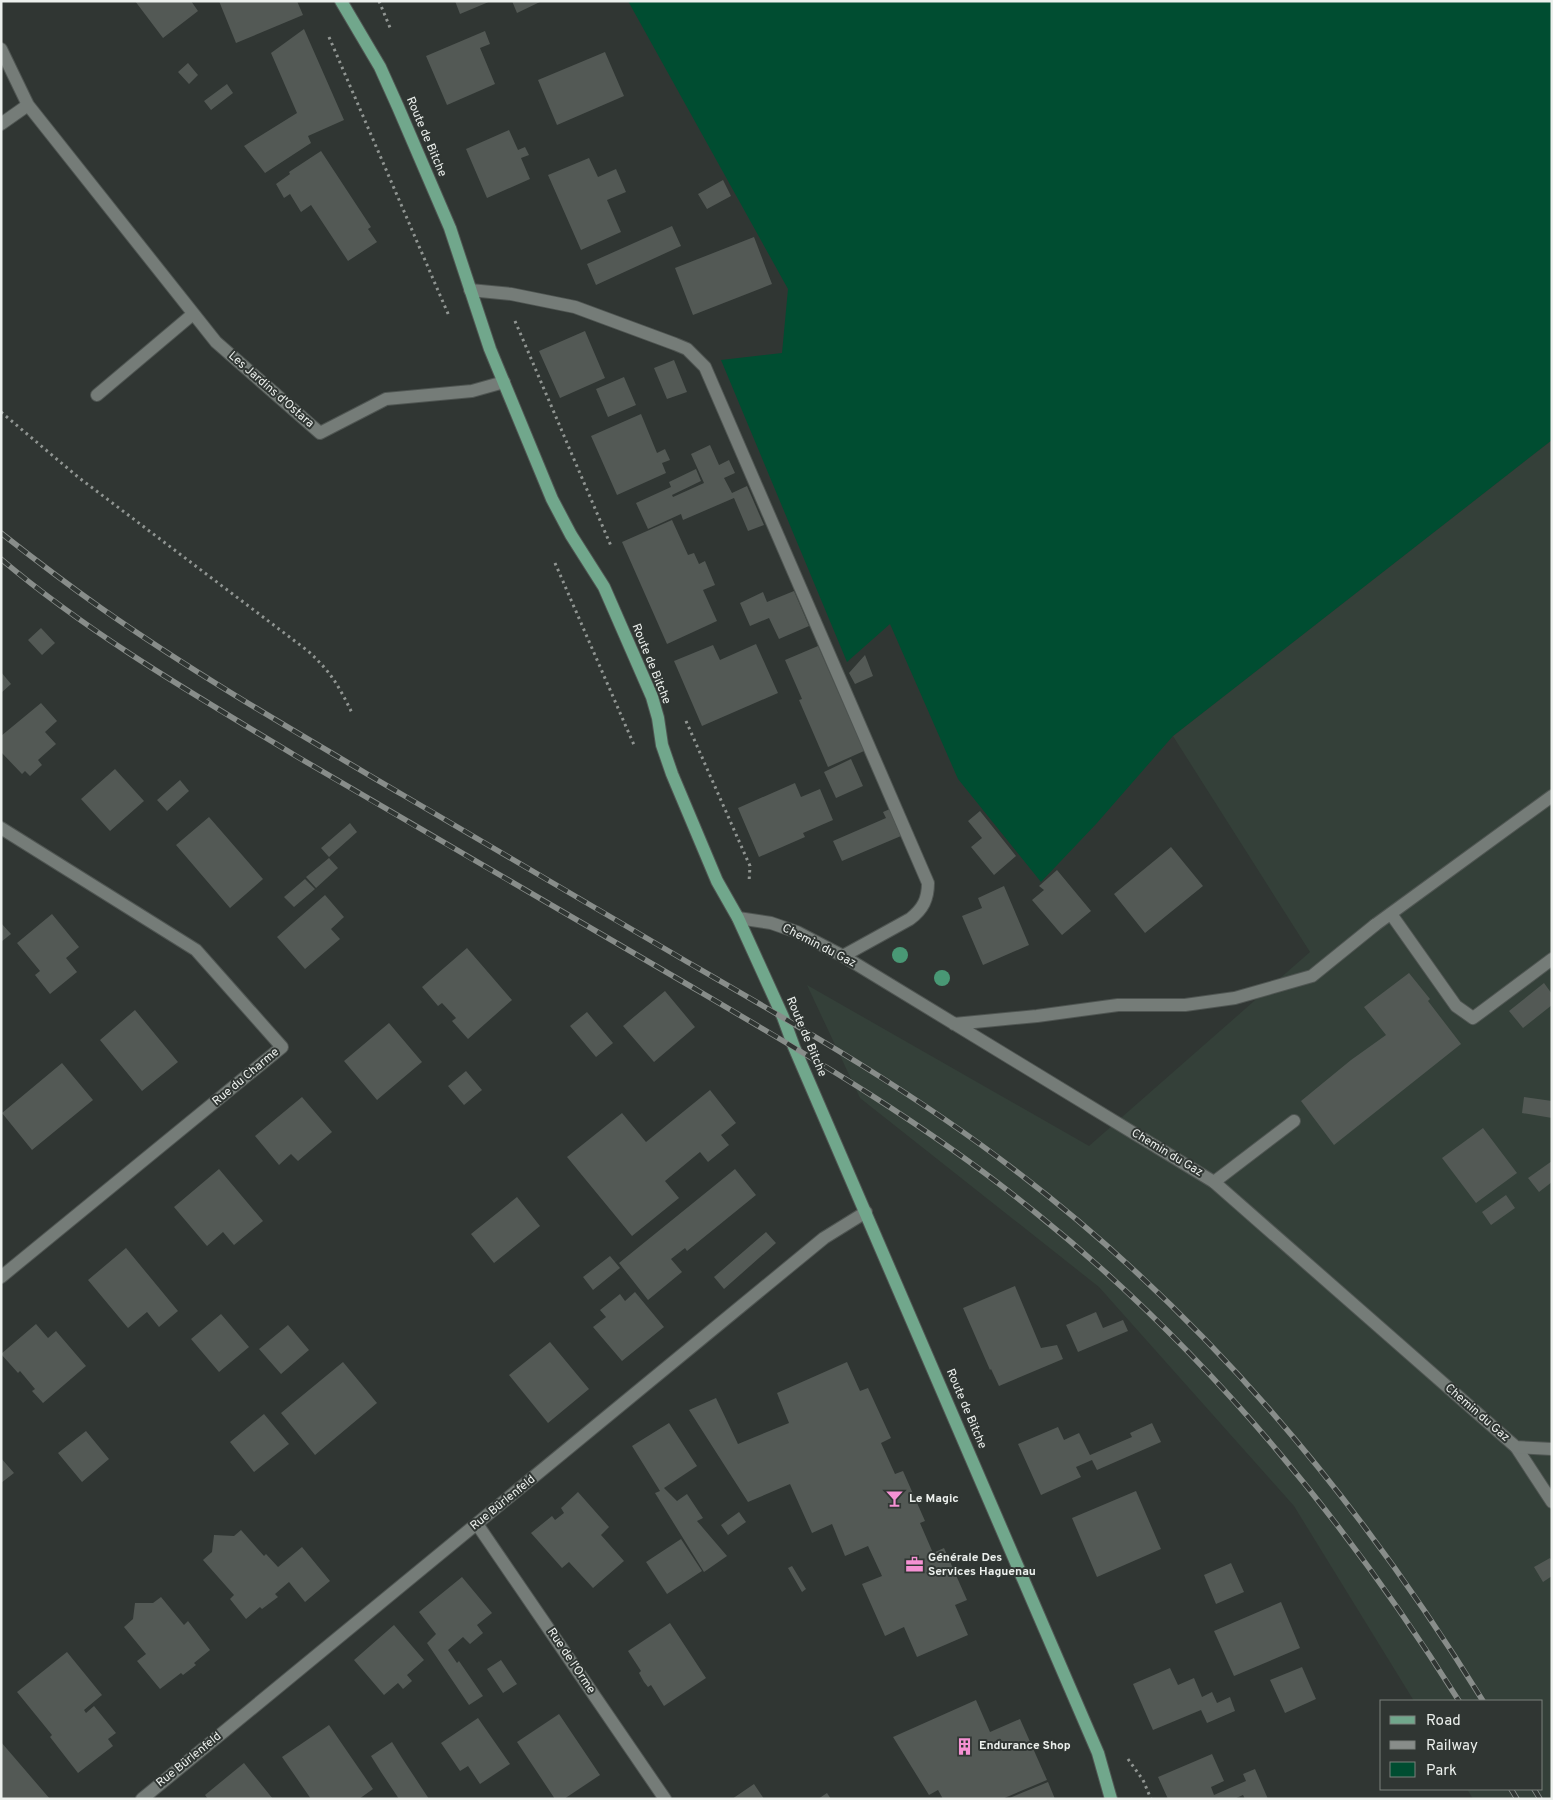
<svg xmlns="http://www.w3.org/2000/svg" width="1553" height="1800" viewBox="0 0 1553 1800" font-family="Overpass,sans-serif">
  <rect width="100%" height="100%" fill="#303633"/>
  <path fill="#344039" d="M1552 440V1799H1473L1467 1789H1542V1701H1414L1294 1506 1099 1287 860 1098 807 985 1089 1146 1310 952 1173 736Z"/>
  <path fill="#004d31" d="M628 1H1552V440L1173 736 1097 823 1041 882 958 779 890 624 847 662 721 360 782 353 788 289Z"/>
  <path fill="#535955" d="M135 1H191L198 11 163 38Z
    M219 1H297L303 15 236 43Z
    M455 1H491L460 14Z
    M512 1H542L517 13Z
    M304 29 344 120 308 136 311 143 265 173 244 146 297 113 271 53Z
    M485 31 490 44 480 48 495 84 447 105 426 56Z
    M605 52 624 96 557 125 538 80Z
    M188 63 198 75 189 84 178 72Z
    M227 84 233 93 211 110 204 101Z
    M509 130 518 150 525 147 529 155 521 158 530 179 487 198 466 149Z
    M321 151 371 227 368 229 377 242 348 261 311 205 301 212 290 194 284 198 276 184 290 174 289 172Z
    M589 158 598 177 616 169 626 192 607 200 621 232 581 250 548 175Z
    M723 180 731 196 707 209 698 194Z
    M672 226 681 246 596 285 587 264Z
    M754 237 772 284 693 315 675 268Z
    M585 331 605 378 560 398 539 351Z
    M674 360 687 392 667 399 654 368Z
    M624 377 636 405 608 417 596 389Z
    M641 414 657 453 665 449 670 460 662 463 666 473 617 495 591 436Z
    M710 445 719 465 729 460 735 473 724 478 732 493 747 486 764 525 748 531 734 498 683 520 681 514 648 529 636 503 671 487 669 482 696 469 701 481 672 495 673 497 704 483 691 454Z
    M672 520 688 555 694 553 699 564 705 561 715 585 703 590 717 621 667 644 622 542Z
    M794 591 809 626 779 639 769 618 750 626 740 603 763 592 767 602Z
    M41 628 55 643 42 655 28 640Z
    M756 644 778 693 702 726 674 661 713 645 720 660Z
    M818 646 864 751 828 767 799 700 802 699 785 660Z
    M865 655 873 676 855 684 849 673Z
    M1 672 11 684 1 693Z
    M41 703 57 721 45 732 56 744 38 760 42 765 30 776 25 771 22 774 1 752V736Z
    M851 759 863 786 836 798 824 772Z
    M115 769 144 801 110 831 81 799Z
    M180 780 189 791 167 811 157 800Z
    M795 783 801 797 820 789 833 820 803 833 805 837 759 857 738 808Z
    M890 809 901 836 842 861 833 841 886 818 883 812Z
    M980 811 1016 856 994 875 971 847 982 838 968 821Z
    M209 817 263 879 230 908 176 845Z
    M350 823 357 832 329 857 321 848Z
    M1171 847 1203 886 1145 933 1114 894Z
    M329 858 338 868 316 888 306 877Z
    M1057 870 1091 911 1062 935 1032 900 1044 890 1039 886Z
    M305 879 315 889 294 907 284 897Z
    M1004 886 1029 945 983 965 962 916 982 908 978 898Z
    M325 895 344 917 331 929 340 939 305 969 277 937Z
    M52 914 79 947 66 958 77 972 50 994 35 975 40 971 17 943Z
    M1 923 11 934 1 942Z
    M467 948 512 1000 468 1039 452 1021 456 1018 442 1003 438 1006 422 987Z
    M1409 973 1430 999 1428 1001 1461 1044 1334 1145 1301 1101 1351 1060 1386 1035 1364 1007Z
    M1544 983 1552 994V1005L1523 1028 1509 1011Z
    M665 991 695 1027 654 1062 623 1026Z
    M135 1010 178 1062 142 1091 100 1040Z
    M587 1012 613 1043 596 1057 570 1026Z
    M389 1023 422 1062 377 1100 344 1061Z
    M62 1063 93 1100 32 1150 2 1113Z
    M466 1071 482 1090 464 1105 448 1086Z
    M710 1090 736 1123 721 1135 729 1145 708 1162 700 1152 665 1181 679 1198 632 1236 567 1157 622 1113 646 1142Z
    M302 1097 332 1132 298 1161 291 1154 279 1165 255 1136Z
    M1524 1097 1552 1101V1118L1522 1113Z
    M1483 1128 1517 1173 1476 1203 1442 1158Z
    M1552 1161V1182L1539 1192 1528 1178Z
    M219 1169 263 1221 234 1245 223 1232 207 1246 174 1207Z
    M735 1169 756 1195 687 1251 685 1248 671 1259 682 1272 648 1300 619 1263Z
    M1506 1195 1515 1208 1491 1225 1482 1212Z
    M517 1197 540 1226 494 1263 471 1234Z
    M766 1232 776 1243 724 1289 714 1277Z
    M126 1248 178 1311 159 1327 147 1312 128 1328 88 1280Z
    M610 1256 620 1268 593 1290 583 1277Z
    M1015 1286 1041 1348 1057 1345 1063 1359 999 1386 991 1369 990 1370 963 1308Z
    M635 1292 664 1327 622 1361 593 1327 606 1317 600 1310 620 1294 625 1301Z
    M1096 1312 1103 1328 1123 1320 1128 1331 1078 1352 1066 1325Z
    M221 1314 249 1347 219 1372 191 1339Z
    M36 1324 48 1338 56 1331 86 1366 43 1403 32 1391 35 1389 20 1371 18 1373 1 1354Z
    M288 1325 309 1350 281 1374 259 1349Z
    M550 1342 589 1389 548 1423 509 1375Z
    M343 1362 377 1403 315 1455 281 1413Z
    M847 1362 860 1391 868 1388 891 1438 881 1443 895 1474 903 1471 925 1521 920 1523 933 1553 944 1548 967 1600 955 1605 968 1635 917 1657 904 1627 885 1636 862 1584 882 1576 868 1546 845 1556 832 1524 812 1533 790 1484 748 1502 689 1410 716 1398 738 1444 789 1423 777 1393Z
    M264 1414 289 1444 254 1472 230 1442Z
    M669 1423 697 1466 664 1488 677 1501 687 1494 703 1518 697 1521 727 1556 704 1572 655 1493 660 1491 632 1446Z
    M1152 1423 1161 1442 1097 1470 1092 1460 1076 1467 1081 1477 1041 1495 1018 1444 1058 1427 1064 1440 1079 1433 1090 1455 1132 1437 1130 1433Z
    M86 1431 109 1459 82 1482 58 1453Z
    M1 1458 14 1473 1 1483Z
    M1136 1491 1161 1549 1097 1577 1072 1518Z
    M578 1492 609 1527 601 1535 624 1561 593 1588 569 1562 562 1568 531 1533 552 1516 555 1520 564 1513 561 1508Z
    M739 1512 746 1522 728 1535 721 1525Z
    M241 1530 264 1556 266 1554 278 1567 302 1547 330 1581 305 1602 289 1582 275 1594 278 1597 262 1609 260 1607 246 1619 230 1599 234 1595 203 1560 212 1552 214 1535 234 1536Z
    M681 1539 702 1571 667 1594 646 1562Z
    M1550 1558 1552 1561V1576L1543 1582 1534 1567Z
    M1231 1563 1244 1592 1216 1604 1204 1575Z
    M792 1566 806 1589 802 1592 788 1568Z
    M462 1577 492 1613 477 1625 483 1633 470 1644 463 1637 448 1650 457 1663 459 1661 483 1696 469 1705 427 1643 436 1634 419 1612Z
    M161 1597 184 1625 188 1621 210 1650 194 1663 196 1665 183 1675 181 1673 160 1689 137 1661 146 1654 124 1627 133 1619 135 1603H153Z
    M1281 1602 1300 1648 1234 1676 1214 1631Z
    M670 1623 706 1678 664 1706 651 1685 648 1687 644 1682 639 1673 641 1671 628 1651Z
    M394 1625 424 1660 407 1675 412 1681 403 1689 398 1683 384 1695 354 1660Z
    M67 1652 102 1695 84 1710 86 1713 94 1706 116 1733 108 1739 113 1746 78 1773 50 1737 52 1735 17 1692Z
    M501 1660 517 1684 503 1693 487 1669Z
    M1302 1667 1316 1699 1285 1713 1270 1680Z
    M1170 1668 1178 1685 1194 1678 1202 1697 1212 1692 1217 1703 1230 1697 1235 1711 1207 1723 1201 1710 1153 1730 1133 1684Z
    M976 1700 990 1732 1020 1719 1047 1780 1002 1799H943L938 1790 929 1795 893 1737Z
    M559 1714 600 1775 564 1799H555L517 1742Z
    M478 1718 510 1764 480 1784 468 1766 460 1771 441 1743Z
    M329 1725 373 1789 359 1799H311L282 1757Z
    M1 1742 50 1799H1Z
    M392 1742 402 1758 429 1799H399L381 1772 371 1756Z
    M1212 1754 1224 1781 1211 1787 1214 1795 1246 1781 1243 1774 1255 1769 1268 1799H1245L1243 1795 1234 1799H1168L1158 1777Z
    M244 1763 273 1799H208L205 1795Z
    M1048 1782 1055 1799H1007Z
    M754 1784 764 1799H732Z
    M827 1793 831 1799H818Z"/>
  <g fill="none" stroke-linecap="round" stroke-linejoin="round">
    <defs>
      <path id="service" d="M1391 914 1456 1006 1473 1018 1552 959
        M1375 925 1552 796
        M1214 1182 1294 1121
        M1516 1447 1552 1502"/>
      <path id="minor" d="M1 49 28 105 216 342 320 433 386 399 472 391 504 382
        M1 124 28 105
        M470 290 511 294 575 307 675 344 687 349 705 367 928 883C928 899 923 909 910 919L843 956
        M97 395 193 314
        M1 828 196 950 282 1047 1 1277
        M738 918 771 923 797 932 843 956 1214 1182 1516 1447 1552 1449
        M954 1024 1037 1016 1118 1005H1185L1235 998 1312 976 1375 925
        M477 1524 665 1799
        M142 1799 824 1238 866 1212"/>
      <path id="primary" d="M341 1 380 67 398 107 450 228 490 349 552 499 571 535 604 587 652 697 658 718 662 745 672 774 717 881 738 918 783 1017 794 1047 1098 1753 1111 1799"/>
    </defs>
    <use href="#service" stroke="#4f5552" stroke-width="14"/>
    <use href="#minor" stroke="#4f5552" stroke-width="14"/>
    <use href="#primary" stroke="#4f5552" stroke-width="14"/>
    <path stroke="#909592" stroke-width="3" stroke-dasharray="2.5 4" stroke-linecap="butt" d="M379 1 391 30
      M329 37 449 316
      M515 321 611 546
      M1 412 78 477 308 651C331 672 339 686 353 715
      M555 563 634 745
      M686 721 750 866 749 882
      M1128 1759 1143 1780 1151 1799"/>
    <use href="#service" stroke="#757c78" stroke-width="12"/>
    <use href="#minor" stroke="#757c78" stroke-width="12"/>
    <use href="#primary" stroke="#71a78c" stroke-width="12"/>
    <defs>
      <path id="rail" d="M1 533C34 559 67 584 101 608 198 676 301 735 403 795 497 850 590 905 684 960 798 1026 912 1091 1016 1171 1205 1315 1359 1500 1483 1701
        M1 559C91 635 195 695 296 756 425 832 555 907 685 983 806 1054 927 1124 1036 1213 1205 1349 1344 1518 1459 1701
        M1511 1789 1517 1799
        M1534 1789 1540 1799"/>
    </defs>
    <use href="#rail" stroke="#888d8a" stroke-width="5.5"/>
    <use href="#rail" stroke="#303633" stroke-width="4" stroke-dasharray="11" stroke-linecap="butt"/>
  </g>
  <g fill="#499875">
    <circle cx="900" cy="955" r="8"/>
    <circle cx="942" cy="978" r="8"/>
  </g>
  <defs>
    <symbol id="bar-bare" viewBox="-9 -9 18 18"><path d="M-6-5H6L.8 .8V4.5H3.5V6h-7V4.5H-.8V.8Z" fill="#f591d3" stroke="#303633" stroke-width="2.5" paint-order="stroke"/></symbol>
    <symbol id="office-bare" viewBox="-9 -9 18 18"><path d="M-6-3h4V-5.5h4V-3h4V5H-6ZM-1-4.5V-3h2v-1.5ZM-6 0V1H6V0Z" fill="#f591d3" stroke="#303633" stroke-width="2.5" paint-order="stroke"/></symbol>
    <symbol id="building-bare" viewBox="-9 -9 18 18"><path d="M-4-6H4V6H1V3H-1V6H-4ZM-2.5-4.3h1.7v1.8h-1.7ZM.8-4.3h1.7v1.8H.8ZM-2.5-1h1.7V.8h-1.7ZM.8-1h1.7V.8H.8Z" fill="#f591d3" stroke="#303633" stroke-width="2.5" paint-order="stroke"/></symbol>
  </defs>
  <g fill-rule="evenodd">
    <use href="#bar-bare" x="882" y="1486" width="25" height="25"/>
    <use href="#office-bare" x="902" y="1552" width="25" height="25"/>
    <use href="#building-bare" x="952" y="1734" width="25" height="25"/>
  </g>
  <g text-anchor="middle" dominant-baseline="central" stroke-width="4" stroke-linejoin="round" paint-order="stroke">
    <g font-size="12" fill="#ecf0ed" stroke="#303633">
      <text transform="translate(426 137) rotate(67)">Route de Bitche</text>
      <text transform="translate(271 390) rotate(41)">Les Jardins d'Ostara</text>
      <text transform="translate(651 664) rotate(68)">Route de Bitche</text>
      <text transform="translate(819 946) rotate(27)">Chemin du Gaz</text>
      <text transform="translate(806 1037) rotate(67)">Route de Bitche</text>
      <text transform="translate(246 1077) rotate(-40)">Rue du Charme</text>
      <text transform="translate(1167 1153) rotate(31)">Chemin du Gaz</text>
      <text transform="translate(966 1409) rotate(67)">Route de Bitche</text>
      <text transform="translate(1477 1413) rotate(41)">Chemin du Gaz</text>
      <text transform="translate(503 1503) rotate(-39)">Rue Bürlenfeld</text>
      <text transform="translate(571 1661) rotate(56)">Rue de l'Orme</text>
      <text transform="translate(189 1760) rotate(-39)">Rue Bürlenfeld</text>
    </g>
    <g font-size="12" font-weight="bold" fill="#ecf0ed" stroke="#303633" text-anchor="start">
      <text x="909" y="1499">Le Magic</text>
      <text x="928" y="1558">Générale Des<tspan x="928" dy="14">Services Haguenau</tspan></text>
      <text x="979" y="1746">Endurance Shop</text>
    </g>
  </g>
  <rect width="1553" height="1800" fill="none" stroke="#ecf0ed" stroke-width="5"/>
  <rect x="1380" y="1700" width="162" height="90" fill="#303633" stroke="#7b807d"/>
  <rect x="1390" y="1716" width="25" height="8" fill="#71a78c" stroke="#7b807d"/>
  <text x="1426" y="1725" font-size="15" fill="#ecf0ed">Road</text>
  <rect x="1390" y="1741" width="25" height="8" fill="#888d8a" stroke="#7b807d"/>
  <text x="1426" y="1750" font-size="15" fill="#ecf0ed">Railway</text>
  <rect x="1390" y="1762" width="25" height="15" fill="#004d31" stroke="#7b807d"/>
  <text x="1426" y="1775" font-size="15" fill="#ecf0ed">Park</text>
</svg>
